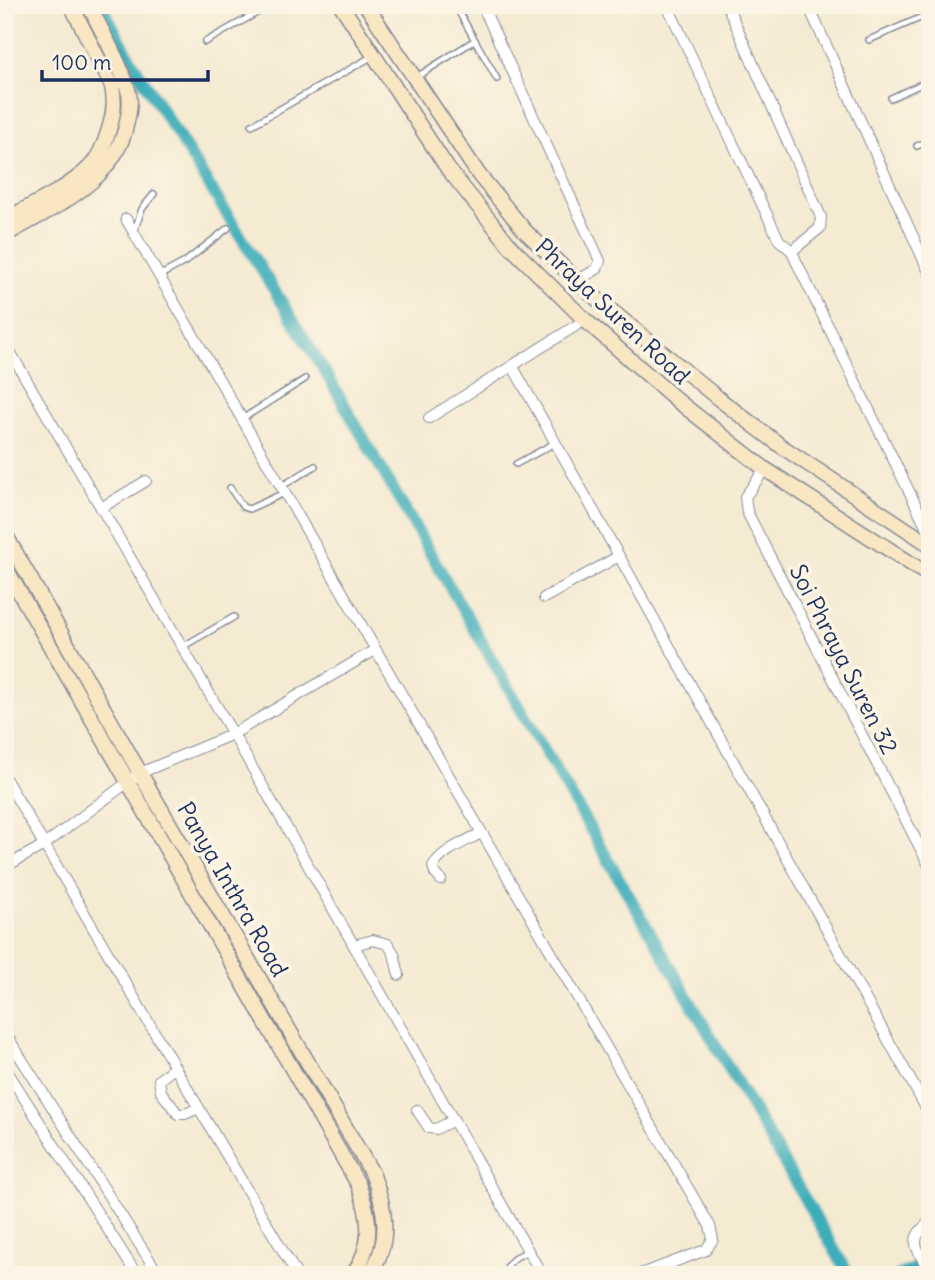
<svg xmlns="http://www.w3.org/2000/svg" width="935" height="1280" viewBox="0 0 935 1280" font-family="Delius,sans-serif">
  <rect width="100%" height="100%" fill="#fcf5e5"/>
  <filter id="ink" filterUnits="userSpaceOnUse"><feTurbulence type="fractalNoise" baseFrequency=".0143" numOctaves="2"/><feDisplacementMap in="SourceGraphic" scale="14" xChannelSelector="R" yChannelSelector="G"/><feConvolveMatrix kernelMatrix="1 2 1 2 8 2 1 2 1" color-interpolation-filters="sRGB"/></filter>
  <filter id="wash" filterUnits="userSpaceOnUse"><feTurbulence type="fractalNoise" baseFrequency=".00686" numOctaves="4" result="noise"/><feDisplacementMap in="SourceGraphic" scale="28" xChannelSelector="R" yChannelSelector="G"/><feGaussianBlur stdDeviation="1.57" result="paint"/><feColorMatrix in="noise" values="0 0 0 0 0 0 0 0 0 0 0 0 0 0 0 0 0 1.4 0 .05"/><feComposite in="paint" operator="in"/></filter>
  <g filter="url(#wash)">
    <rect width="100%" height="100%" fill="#f5ead2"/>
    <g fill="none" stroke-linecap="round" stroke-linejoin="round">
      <path stroke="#3eadba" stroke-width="12" d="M101 5 134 65 324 370 849 1275
        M5 6 6 5
        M899 1275 930 1262"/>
    </g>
  </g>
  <g filter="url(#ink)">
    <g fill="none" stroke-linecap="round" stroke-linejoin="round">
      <defs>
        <path id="lane" d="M455 5 497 79
          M923 5 930 20
          M869 40 927 15
          M205 42 271 5
          M415 78 475 40
          M891 98 930 80
          M252 125 373 56
          M917 146 930 140
          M134 232 142 209 154 194
          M159 276 185 262 228 228
          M242 419 305 379
          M516 464 555 443
          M282 486 315 466
          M230 488 243 507 249 509 284 493
          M182 647 234 617
          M505 1275C507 1260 517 1256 529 1251"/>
        <path id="street" d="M482 5 600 261 597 269 577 281
          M667 5 779 240 792 251
          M727 5 821 217 820 228 792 251 796 261 930 534
          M808 5 930 274
          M126 219 710 1226 713 1239 706 1250 638 1275
          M5 343 233 734 542 1275
          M513 367 619 556 544 598
          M429 418 585 320
          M765 469 745 497 747 512 930 867
          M101 508 146 481
          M619 556 930 1115
          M5 778 297 1275
          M5 867 44 845 140 773 233 734 375 650
          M441 880 435 873 433 866C443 850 465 842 481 833
          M354 945 373 940 388 944 394 954 399 975
          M5 1033 159 1275
          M175 1067 159 1080 161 1092 178 1114H185L199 1108
          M5 1068 137 1275
          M417 1110 429 1128 436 1129 454 1120
          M930 1222C906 1240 917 1249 930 1271"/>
        <path id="secondary" d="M341 5 448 169 511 247 585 320 679 402 765 469 930 576
          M366 5 479 175 525 231 591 294 719 399 781 446 930 545
          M5 220C33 204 66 190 89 168 100 157 105 143 109 129 114 113 115 102 112 86L71 5
          M5 235C53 207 117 182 127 121 129 113 131 103 129 94 125 72 100 28 89 5
          M5 534 140 773 372 1173C386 1207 392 1243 369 1275
          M5 567 358 1184C371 1218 374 1244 353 1275"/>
      </defs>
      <use href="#lane" stroke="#888c98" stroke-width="8"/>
      <use href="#street" stroke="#888c98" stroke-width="12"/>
      <use href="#secondary" stroke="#888c98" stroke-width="17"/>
      <use href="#lane" stroke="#fff" stroke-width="5"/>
      <use href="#street" stroke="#fff" stroke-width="10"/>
      <use href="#secondary" stroke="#f9e7c3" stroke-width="14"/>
    </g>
  </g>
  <g text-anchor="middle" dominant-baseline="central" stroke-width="7" stroke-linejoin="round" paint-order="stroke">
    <g font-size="23" fill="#1b2f5e" stroke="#fcf5e5">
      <text transform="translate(613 311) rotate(43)">Phraya Suren Road</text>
      <text transform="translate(844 659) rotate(63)">Soi Phraya Suren 32</text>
      <text transform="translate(233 889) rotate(60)">Panya Inthra Road</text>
    </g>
  </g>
  <rect width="935" height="1280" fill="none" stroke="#fcf5e5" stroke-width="28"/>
  <path d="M42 70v10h166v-10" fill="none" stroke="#1b2f5e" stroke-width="3.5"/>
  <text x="52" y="70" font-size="21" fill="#1b2f5e" stroke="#fcf5e5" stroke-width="5" paint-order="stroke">100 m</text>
</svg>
